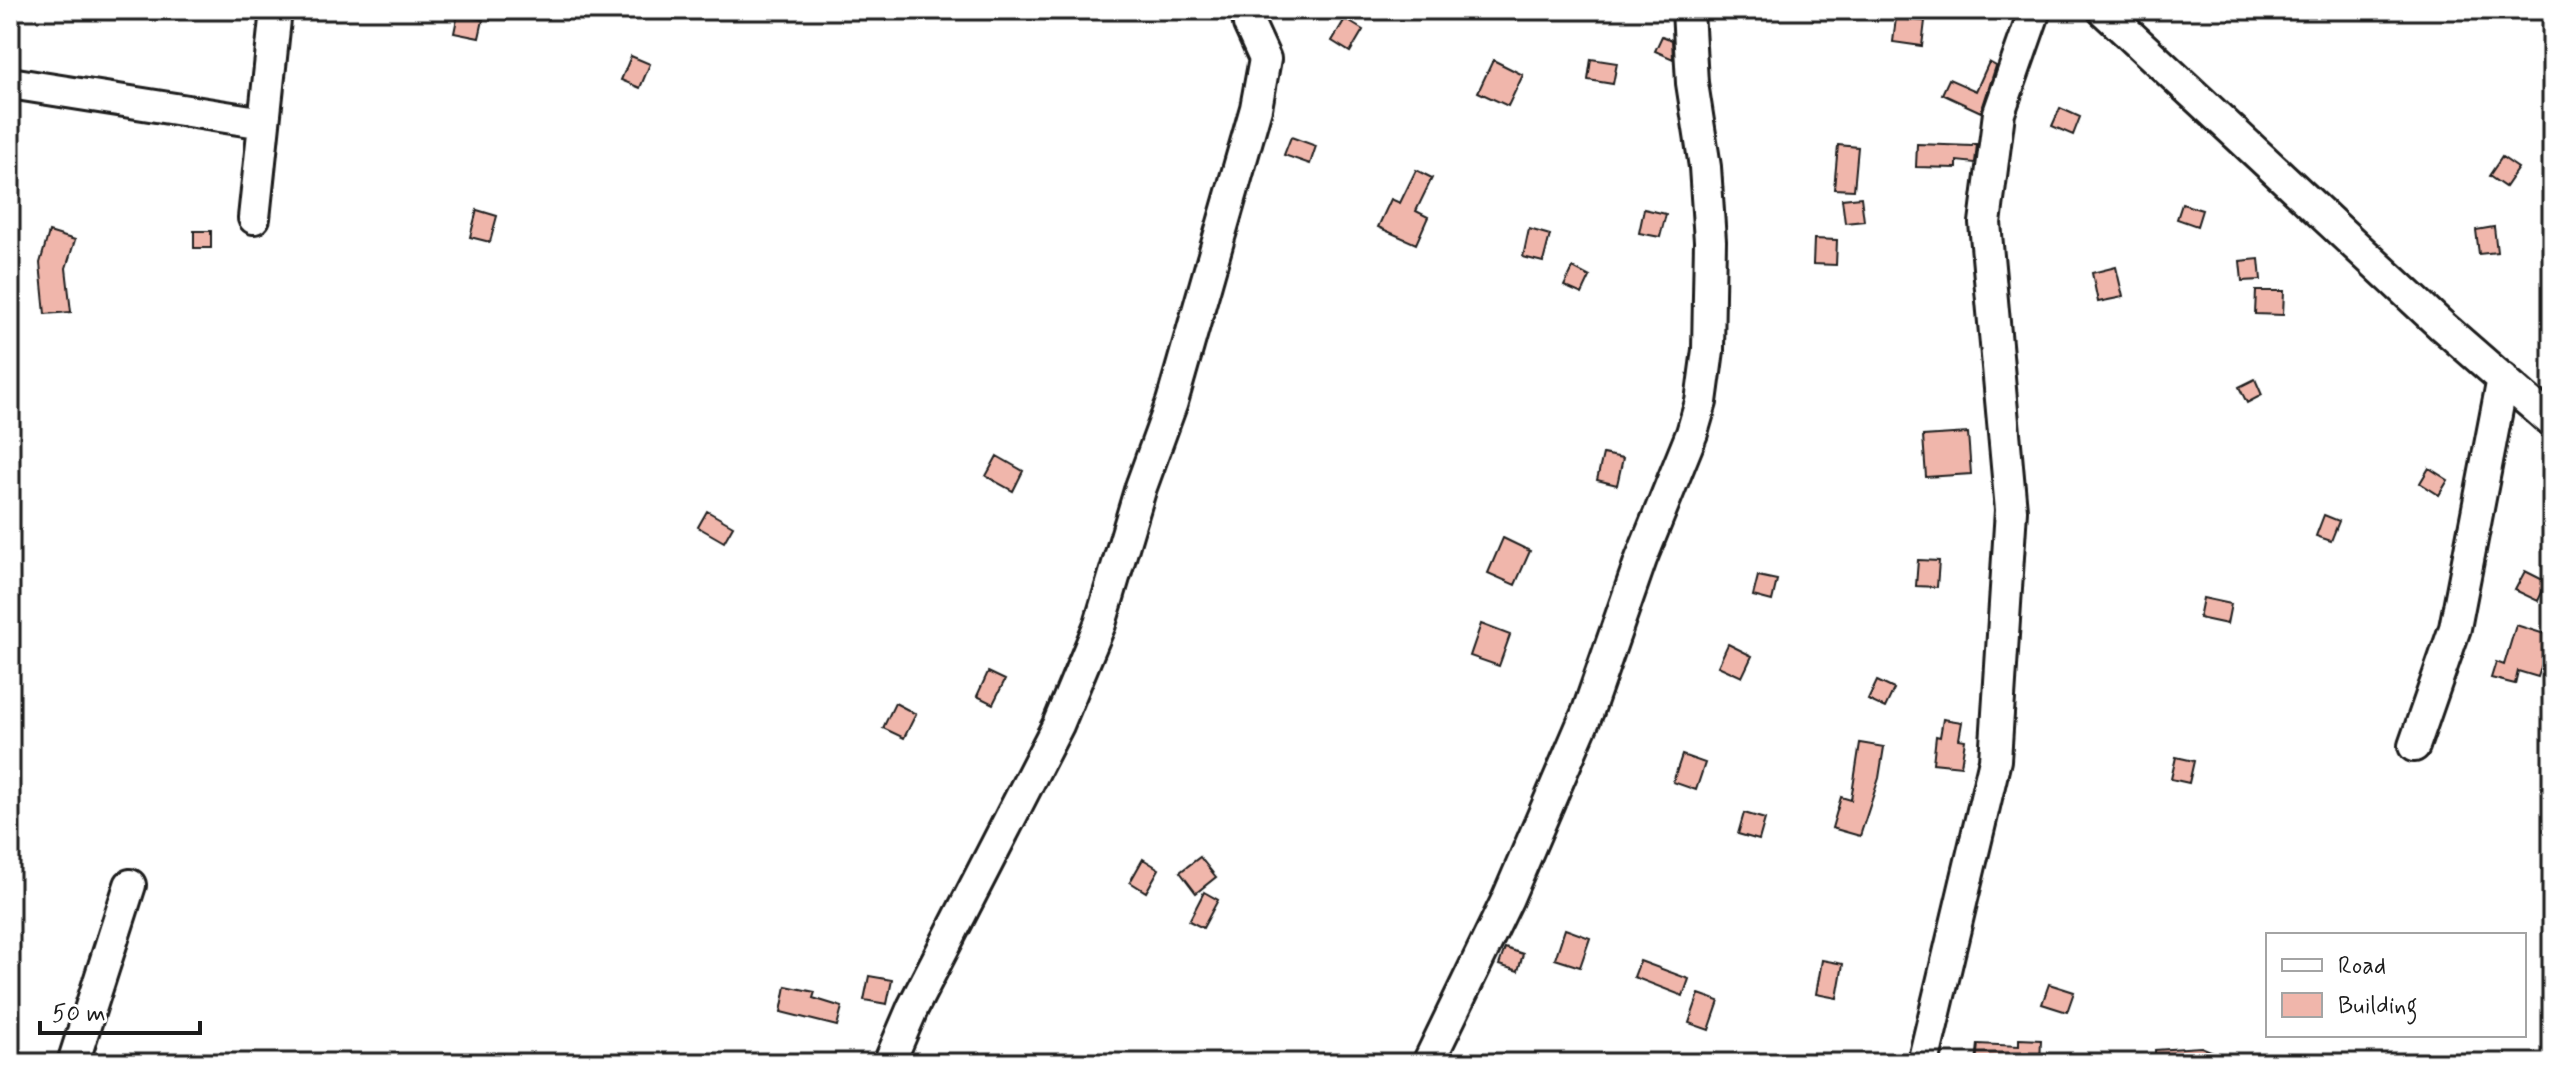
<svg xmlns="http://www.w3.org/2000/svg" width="2562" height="1073" viewBox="0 0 2562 1073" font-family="Mynerve,sans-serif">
  <rect width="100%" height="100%" fill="#fff"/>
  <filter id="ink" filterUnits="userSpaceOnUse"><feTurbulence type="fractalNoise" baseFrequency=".0125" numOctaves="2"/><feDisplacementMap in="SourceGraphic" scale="16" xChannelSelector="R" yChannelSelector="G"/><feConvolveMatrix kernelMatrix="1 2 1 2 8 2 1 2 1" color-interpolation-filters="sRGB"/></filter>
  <g filter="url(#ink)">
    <path fill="#f0b6ab" stroke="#1c1c1c" stroke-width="2" d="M458 14 483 20 479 38 454 33Z
      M1896 18 1925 21 1922 46 1893 42Z
      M1345 19 1363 30 1350 52 1332 41Z
      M1662 36 1672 40 1673 59 1655 51Z
      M631 56 650 64 640 88 621 80Z
      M1591 59 1617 63 1613 84 1588 80Z
      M1493 60 1523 75 1508 106 1478 92Z
      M1989 62 1996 66 1981 112 1942 94 1949 79 1976 91Z
      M2060 108 2080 117 2073 135 2052 126Z
      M1291 137 1316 146 1310 164 1284 155Z
      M1917 144 1972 146 1973 144H1977L1975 163 1957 161V168L1916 167Z
      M1838 145 1858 147 1854 190 1834 189Z
      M2502 157 2518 168 2505 187 2489 176Z
      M1416 170 1432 178 1416 211 1428 217 1416 244 1378 227 1391 199 1400 203Z
      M1861 197 1864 221 1845 223 1842 199Z
      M2182 204 2202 210 2197 226 2177 219Z
      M1644 209 1666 214 1660 237 1639 233Z
      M477 210 497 216 490 242 470 237Z
      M2494 227 2497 252 2479 254 2476 230Z
      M1529 229 1550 235 1543 262 1523 257Z
      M194 231H211V248H194Z
      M49 232 75 240 66 268 71 312 45 314 40 263Z
      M1814 239 1837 240 1836 265 1813 264Z
      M2259 259 2261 280 2242 281 2240 261Z
      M2116 267 2123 297 2098 302 2092 273Z
      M1573 268 1590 277 1582 294 1564 286Z
      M2256 291H2284L2283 315 2255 314Z
      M2255 379 2262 395 2247 403 2239 387Z
      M1968 433 1971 474 1926 477 1923 436Z
      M1603 454 1623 458 1617 485 1597 480Z
      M997 456 1023 471 1013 491 986 476Z
      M2429 468 2448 480 2439 495 2420 483Z
      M707 511 733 526 724 542 698 527Z
      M2324 515 2339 521 2331 541 2316 536Z
      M1503 538 1530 551 1515 585 1488 573Z
      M1918 560 1939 561 1937 587 1916 586Z
      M2525 571 2547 582 2538 601 2515 590Z
      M1758 576 1777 580 1772 601 1753 596Z
      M2203 598 2231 604 2227 624 2199 618Z
      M1481 624 1510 635 1499 666 1470 656Z
      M2516 625 2551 636 2538 677 2518 671 2515 684 2491 678 2496 662 2504 665Z
      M1728 644 1752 656 1742 677 1718 666Z
      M988 672 1005 680 993 704 977 696Z
      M1877 681 1894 689 1885 708 1868 700Z
      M895 703 916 714 904 738 883 728Z
      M1943 719 1962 722 1959 739 1965 740 1961 766 1933 763 1936 736 1940 737Z
      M1860 743 1884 747 1879 778 1860 836 1832 828 1841 797 1851 800Z
      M1682 755 1705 763 1696 790 1673 782Z
      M2176 757 2194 761 2189 783 2171 779Z
      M1744 813 1765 819 1759 840 1738 834Z
      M1200 857 1216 877 1196 893 1180 872Z
      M1143 859 1159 869 1146 892 1130 882Z
      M1204 892 1218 900 1203 928 1189 921Z
      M1565 929 1590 938 1580 967 1555 959Z
      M1505 948 1523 954 1518 971 1499 965Z
      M1822 960 1843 964 1837 998 1816 994Z
      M1640 961 1689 979 1683 996 1634 977Z
      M869 976 892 980 887 1004 864 1000Z
      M2049 984 2074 992 2067 1012 2042 1004Z
      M786 986 815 992 813 998 842 1007 837 1026 781 1012Z
      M1699 994 1719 1001 1709 1030 1689 1023Z
      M2019 1039 2041 1040 2040 1063H1976L1978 1044 2019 1046Z
      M2201 1047 2240 1063H2155V1050Z"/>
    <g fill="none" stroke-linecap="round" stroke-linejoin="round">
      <defs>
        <path id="minor" d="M2103 10 2442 326 2552 422
          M10 83 264 123
          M254 218 276 10
          M2414 746 2455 628 2503 378
          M73 1063 130 885
          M889 1063 913 1007 1058 725 1100 624 1141 487 1172 402 1256 108 1265 59 1249 24 1247 10
          M1428 1063 1507 900 1588 711 1641 559 1692 433 1701 402 1708 350 1710 241 1705 167 1692 83 1688 10
          M1923 1063 1995 760 2011 510 1985 223 1999 113 2035 10"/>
      </defs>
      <use href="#minor" stroke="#1c1c1c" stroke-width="36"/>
      <use href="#minor" stroke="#fff" stroke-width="30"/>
    </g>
  </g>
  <rect width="2562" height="1073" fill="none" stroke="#fff" stroke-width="40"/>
  <rect x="20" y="20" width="2522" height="1033" fill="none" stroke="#1c1c1c" stroke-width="3" filter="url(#ink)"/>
  <rect x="2266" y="933" width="260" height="104" fill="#ffffff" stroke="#a4a4a4" stroke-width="2"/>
  <rect x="2282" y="959" width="40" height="12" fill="#ffffff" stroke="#a4a4a4" stroke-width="2"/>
  <text x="2338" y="973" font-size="24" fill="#1c1c1c">Road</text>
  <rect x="2282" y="993" width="40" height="24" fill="#f0b6ab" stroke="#a4a4a4" stroke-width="2"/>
  <text x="2338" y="1013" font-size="24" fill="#1c1c1c">Building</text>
  <path d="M40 1021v12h160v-12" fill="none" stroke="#1c1c1c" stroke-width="4"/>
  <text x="52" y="1021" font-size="24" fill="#1c1c1c" stroke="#ffffff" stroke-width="6" paint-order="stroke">50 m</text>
</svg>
